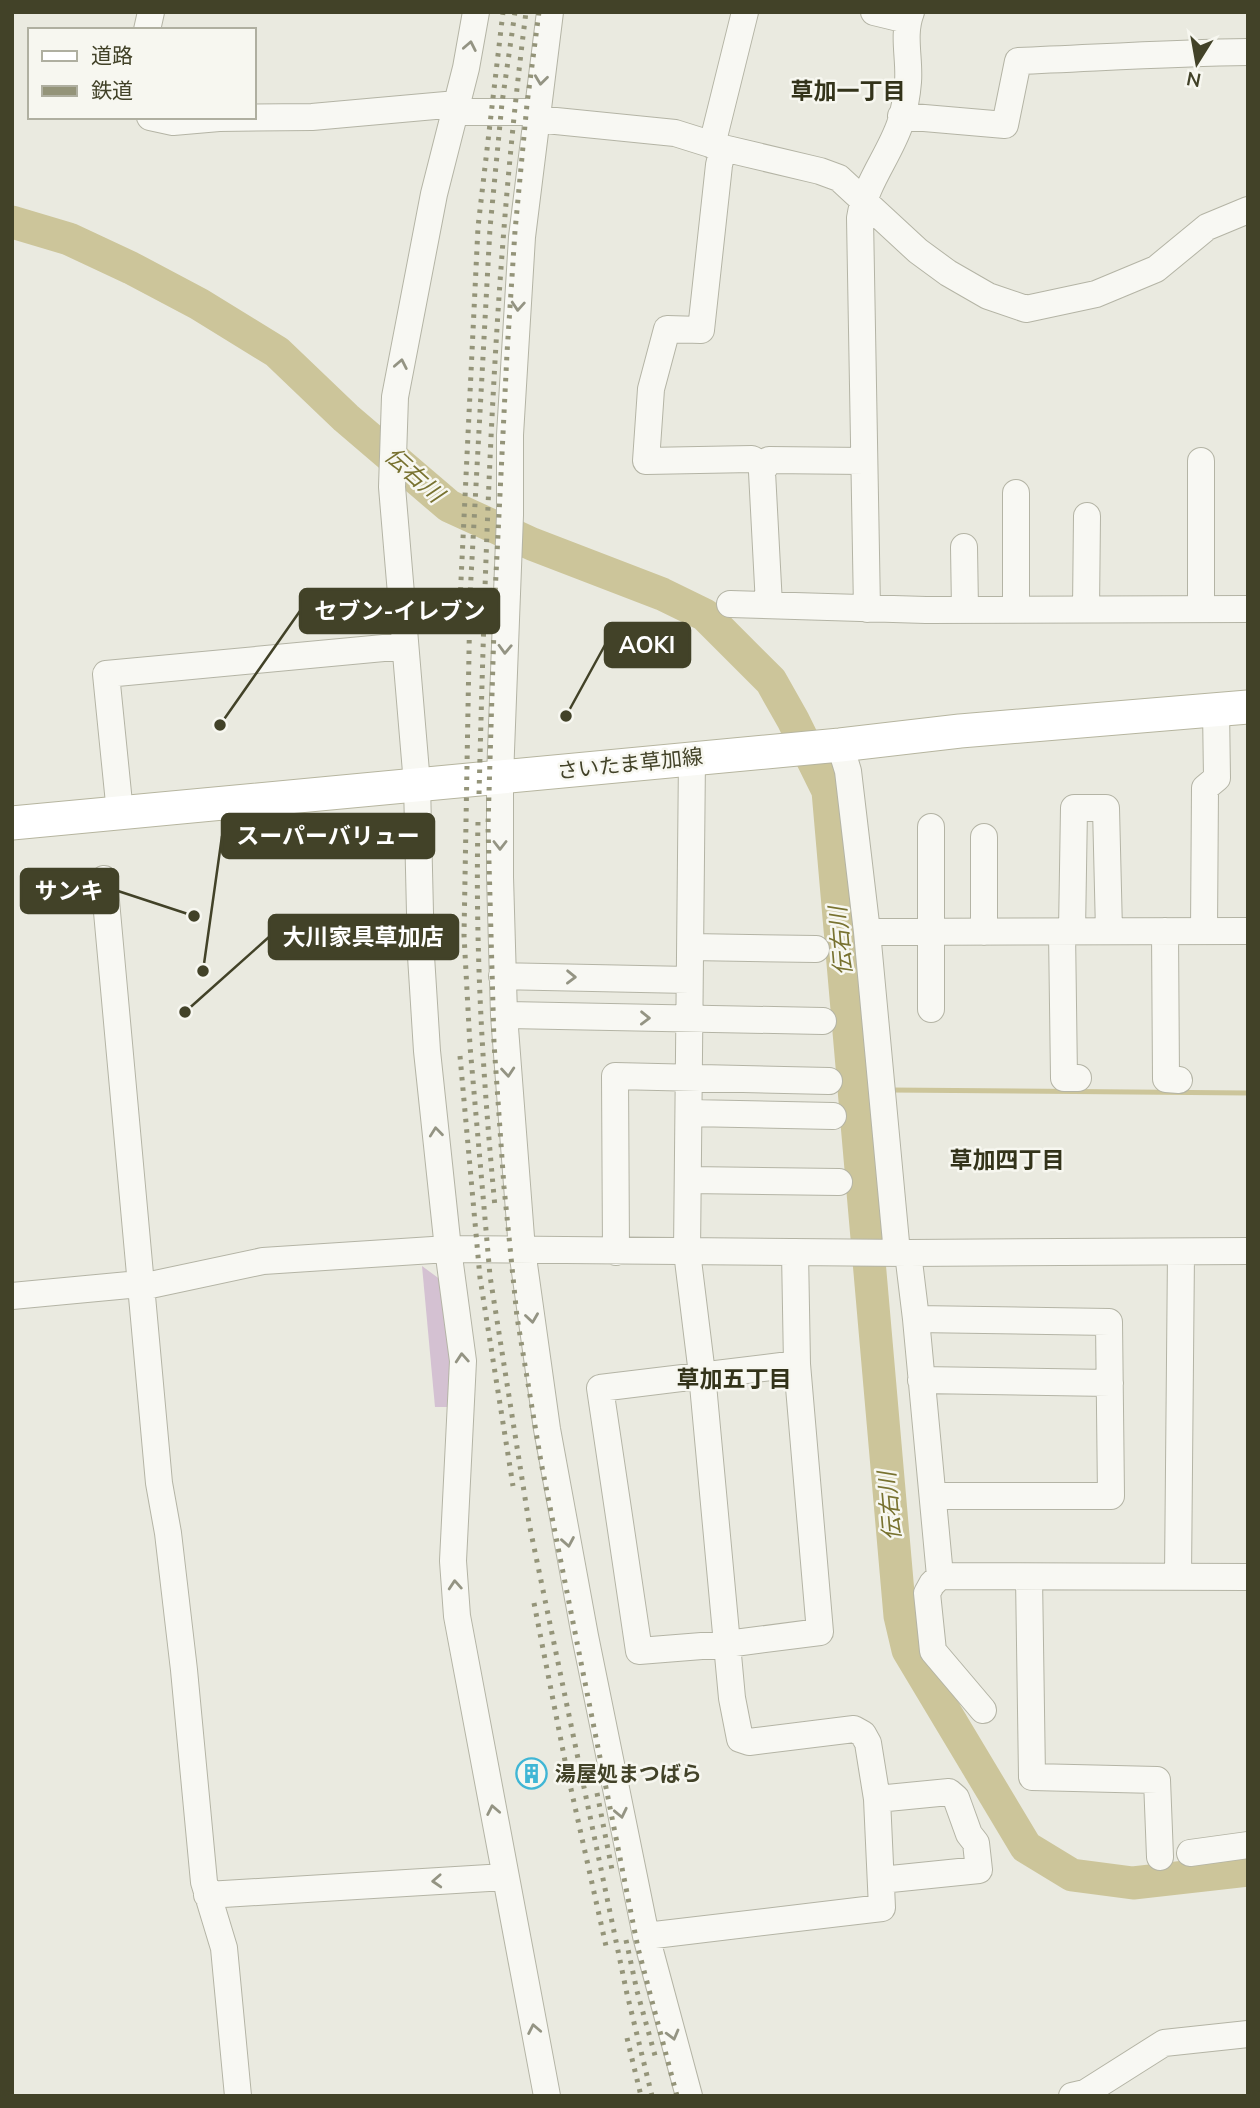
<svg xmlns="http://www.w3.org/2000/svg" width="1260" height="2108" viewBox="0 0 1260 2108" font-family="'Nunito Sans','Noto Sans JP',sans-serif">
  <rect width="100%" height="100%" fill="#eaeae0"/>
  <path fill="#d4c1d2" d="M422 1266 445 1283 452 1335 451 1407H435Z"/>
  <g fill="none" stroke-linecap="round" stroke-linejoin="round">
    <path stroke="#ccc59a" stroke-width="5" d="M853 1090H874
      M890 1090 1248 1093"/>
    <path stroke="#ccc59a" stroke-width="33" d="M12 222 69 239 131 268 199 304 277 352 346 418 449 506 532 544 662 594 705 615 771 681 793 720 828 791 900 1616 908 1650 1026 1847 1072 1875 1133 1883 1248 1870"/>
    <defs>
      <path id="minor" d="M476 12 466 68 434 194 395 397 392 487 417 784 421 956 427 1051 448 1249 463 1361 453 1561 457 1616 547 2096
        M550 12 522 237 510 435V515L500 777V877L504 1015 522 1250 547 1429 585 1636 646 1936 689 2096
        M874 12 907 20
        M147 30 151 12
        M454 112H537
        M901 116 1005 125 1018 61C1095 58 1171 53 1248 52
        M150 117 173 122 219 118 312 117 457 104
        M536 119 675 133 723 148 820 171 839 178 918 251 948 273 988 296 1026 309 1096 294 1156 269 1207 227 1248 210
        M712 145 745 12
        M723 148 719 165 701 330 667 329 651 389 646 461 752 459 765 466
        M1016 493V609
        M964 547 965 609
        M730 604 926 610 1248 609
        M769 605 762 472 769 460 864 461
        M867 609 860 218C865 184 889 156 900 124 904 111 907 95 908 82 910 59 902 35 911 12
        M1086 609 1087 516
        M1201 609V461
        M840 745 848 771 867 932
        M120 813 106 674 405 646
        M984 837V932
        M104 879 159 1483 168 1533 184 1670 204 1882 224 1948 238 2096
        M1062 931 1064 1078H1078
        M1072 931 1074 808H1106L1109 931
        M1165 931 1166 1079 1179 1080
        M1204 931 1205 788 1217 778 1216 709
        M691 947 816 949
        M502 976 689 980
        M931 1009V827
        M504 1015 823 1021
        M689 1113 833 1116
        M689 1180 839 1182
        M616 1252 615 1076 829 1081
        M795 1252 797 1364 820 1632 727 1644 639 1651 600 1388 797 1364
        M897 1253 867 932 1248 931
        M908 1253 916 1319 940 1576 1248 1577
        M12 1296 129 1285 141 1287 263 1261 448 1249 908 1253 1248 1251
        M916 1319 1109 1322 1111 1496H933
        M921 1380 1110 1383
        M940 1576 932 1584 927 1593 933 1651 983 1710
        M1029 1577 1032 1777 1157 1780 1160 1857
        M1178 1577 1181 1252
        M877 1799 949 1792 956 1798 969 1834 976 1843 979 1870 881 1880
        M1190 1853 1248 1845
        M207 1895 505 1877
        M646 1936 882 1908 877 1799 868 1743 863 1734 854 1729 749 1742 740 1739 732 1698 702 1374 687 1252 692 758
        M1072 2096 1085 2093 1164 2043 1248 2034"/>
      <path id="major" d="M12 823 840 745 960 731 1248 707"/>
    </defs>
    <use href="#minor" stroke="#b4b4a5" stroke-width="28"/>
    <use href="#major" stroke="#b6b59f" stroke-width="35"/>
    <use href="#minor" stroke="#f8f8f3" stroke-width="26"/>
    <use href="#major" stroke="#fff" stroke-width="33"/>
    <path stroke="#949479" stroke-width="5" stroke-dasharray="3.5 7" stroke-linecap="butt" d="M515 12 502 103 490 228 470 596 464 935 470 1046 490 1276 529 1523 627 1994 652 2096
      M539 12 527 104 515 231 507 353 495 595 488 826 494 1043 504 1187 517 1317 541 1462 638 1948 677 2096
      M459 622 478 227 503 12
      M479 794C486 533 493 272 526 12
      M478 822C475 950 483 1080 495 1207
      M460 1056 480 1278 513 1486
      M534 1603 567 1771 606 1946
      M597 1793 613 1875
      M626 1940 637 1991 656 2059
      M627 2038 641 2096"/>
  </g>
  <defs><path id="oneway-chevron" d="M-2-3.5L2.5 0L-2 3.5" fill="none" stroke-width="1.6" stroke-linecap="round" stroke-linejoin="round" transform="scale(1.75)"/></defs>
  <g stroke="#949483">
    <use href="#oneway-chevron" transform="translate(470 46) rotate(-79)"/>
    <use href="#oneway-chevron" transform="translate(541 80) rotate(97)"/>
    <use href="#oneway-chevron" transform="translate(518 306) rotate(94)"/>
    <use href="#oneway-chevron" transform="translate(401 364) rotate(-79)"/>
    <use href="#oneway-chevron" transform="translate(505 649) rotate(92)"/>
    <use href="#oneway-chevron" transform="translate(500 845) rotate(90)"/>
    <use href="#oneway-chevron" transform="translate(571 977) rotate(1)"/>
    <use href="#oneway-chevron" transform="translate(645 1018) rotate(1)"/>
    <use href="#oneway-chevron" transform="translate(508 1072) rotate(85)"/>
    <use href="#oneway-chevron" transform="translate(436 1132) rotate(-96)"/>
    <use href="#oneway-chevron" transform="translate(532 1318) rotate(82)"/>
    <use href="#oneway-chevron" transform="translate(462 1358) rotate(-94)"/>
    <use href="#oneway-chevron" transform="translate(568 1542) rotate(80)"/>
    <use href="#oneway-chevron" transform="translate(455 1585) rotate(-94)"/>
    <use href="#oneway-chevron" transform="translate(493 1810) rotate(-101)"/>
    <use href="#oneway-chevron" transform="translate(621 1813) rotate(78)"/>
    <use href="#oneway-chevron" transform="translate(437 1881) rotate(177)"/>
    <use href="#oneway-chevron" transform="translate(534 2029) rotate(-101)"/>
    <use href="#oneway-chevron" transform="translate(673 2035) rotate(75)"/>
  </g>
  <defs>
    <symbol id="building-ring" viewBox="-11 -11 22 22"><circle r="9.5" fill="#f7f7f0" stroke="#40b6d5" stroke-width="1.5"/><path d="M-4-6H4V6H1V3H-1V6H-4ZM-2.5-4.3h1.7v1.8h-1.7ZM.8-4.3h1.7v1.8H.8ZM-2.5-1h1.7V.8h-1.7ZM.8-1h1.7V.8H.8Z" fill="#40b6d5"/></symbol>
  </defs>
  <g fill-rule="evenodd">
    <use href="#building-ring" x="514" y="1756" width="35" height="35"/>
  </g>
  <g text-anchor="middle" dominant-baseline="central" stroke-width="5" stroke-linejoin="round" paint-order="stroke">
    <g font-size="21" fill="#424228" stroke="#f7f7f0">
      <text transform="translate(630 764) rotate(-6)">さいたま草加線</text>
    </g>
    <g font-size="21" font-weight="bold" fill="#424228" stroke="#f7f7f0" text-anchor="start">
      <text x="555" y="1774">湯屋処まつばら</text>
    </g>
    <g font-size="23" font-weight="bold" fill="#33331a" stroke="#f7f7f0">
      <text x="848" y="91">草加一丁目</text>
      <text x="1007" y="1160">草加四丁目</text>
      <text x="734" y="1379">草加五丁目</text>
    </g>
    <g font-size="23" font-style="italic" fill="#787230" stroke="#f7f7f0">
      <text transform="translate(414 475) rotate(42)">伝右川</text>
      <text transform="translate(841 941) rotate(-95)">伝右川</text>
      <text transform="translate(890 1506) rotate(-95)">伝右川</text>
    </g>
  </g>
  <path fill="none" stroke="#424228" stroke-width="2.5" d="M220 725L300 611M566 716L605 645M203 971L222 836M194 916L118 891M185 1012L269 937"/>
  <g fill="#424228" stroke="#f7f7f0" stroke-width="2.5">
    <circle cx="220" cy="725" r="7"/>
    <circle cx="566" cy="716" r="7"/>
    <circle cx="203" cy="971" r="7"/>
    <circle cx="194" cy="916" r="7"/>
    <circle cx="185" cy="1012" r="7"/>
  </g>
  <g fill="#424228" stroke="#424228" stroke-width="2.5">
    <rect x="300" y="589" width="199" height="44" rx="7"/>
    <rect x="605" y="623" width="85" height="44" rx="7"/>
    <rect x="222" y="814" width="212" height="44" rx="7"/>
    <rect x="21" y="869" width="97" height="44" rx="7"/>
    <rect x="269" y="915" width="189" height="44" rx="7"/>
  </g>
  <g font-size="23" text-anchor="middle" font-weight="bold" fill="#fff">
    <text x="400" y="619">セブン-イレブン</text>
    <text x="647" y="653">AOKI</text>
    <text x="328" y="844">スーパーバリュー</text>
    <text x="69" y="899">サンキ</text>
    <text x="363" y="945">大川家具草加店</text>
  </g>
  <rect width="1260" height="2108" fill="none" stroke="#424228" stroke-width="28"/>
  <rect x="28" y="28" width="228" height="91" fill="#f7f7f0" stroke="#afafa0" stroke-width="2"/>
  <rect x="42" y="51" width="35" height="10" fill="#ffffff" stroke="#afafa0" stroke-width="2"/>
  <text x="91" y="63" font-size="21" fill="#424228">道路</text>
  <rect x="42" y="86" width="35" height="10" fill="#949479" stroke="#afafa0" stroke-width="2"/>
  <text x="91" y="98" font-size="21" fill="#424228">鉄道</text>
  <g transform="translate(1197 63) rotate(191)" stroke="#f7f7f0" stroke-width="5" paint-order="stroke">
  <path d="M0-5L12 26L0 18L-12 26Z" fill="#424228"/>
  <text y="-10" font-size="19" font-weight="bold" text-anchor="middle" fill="#424228">N</text>
  </g>
</svg>
